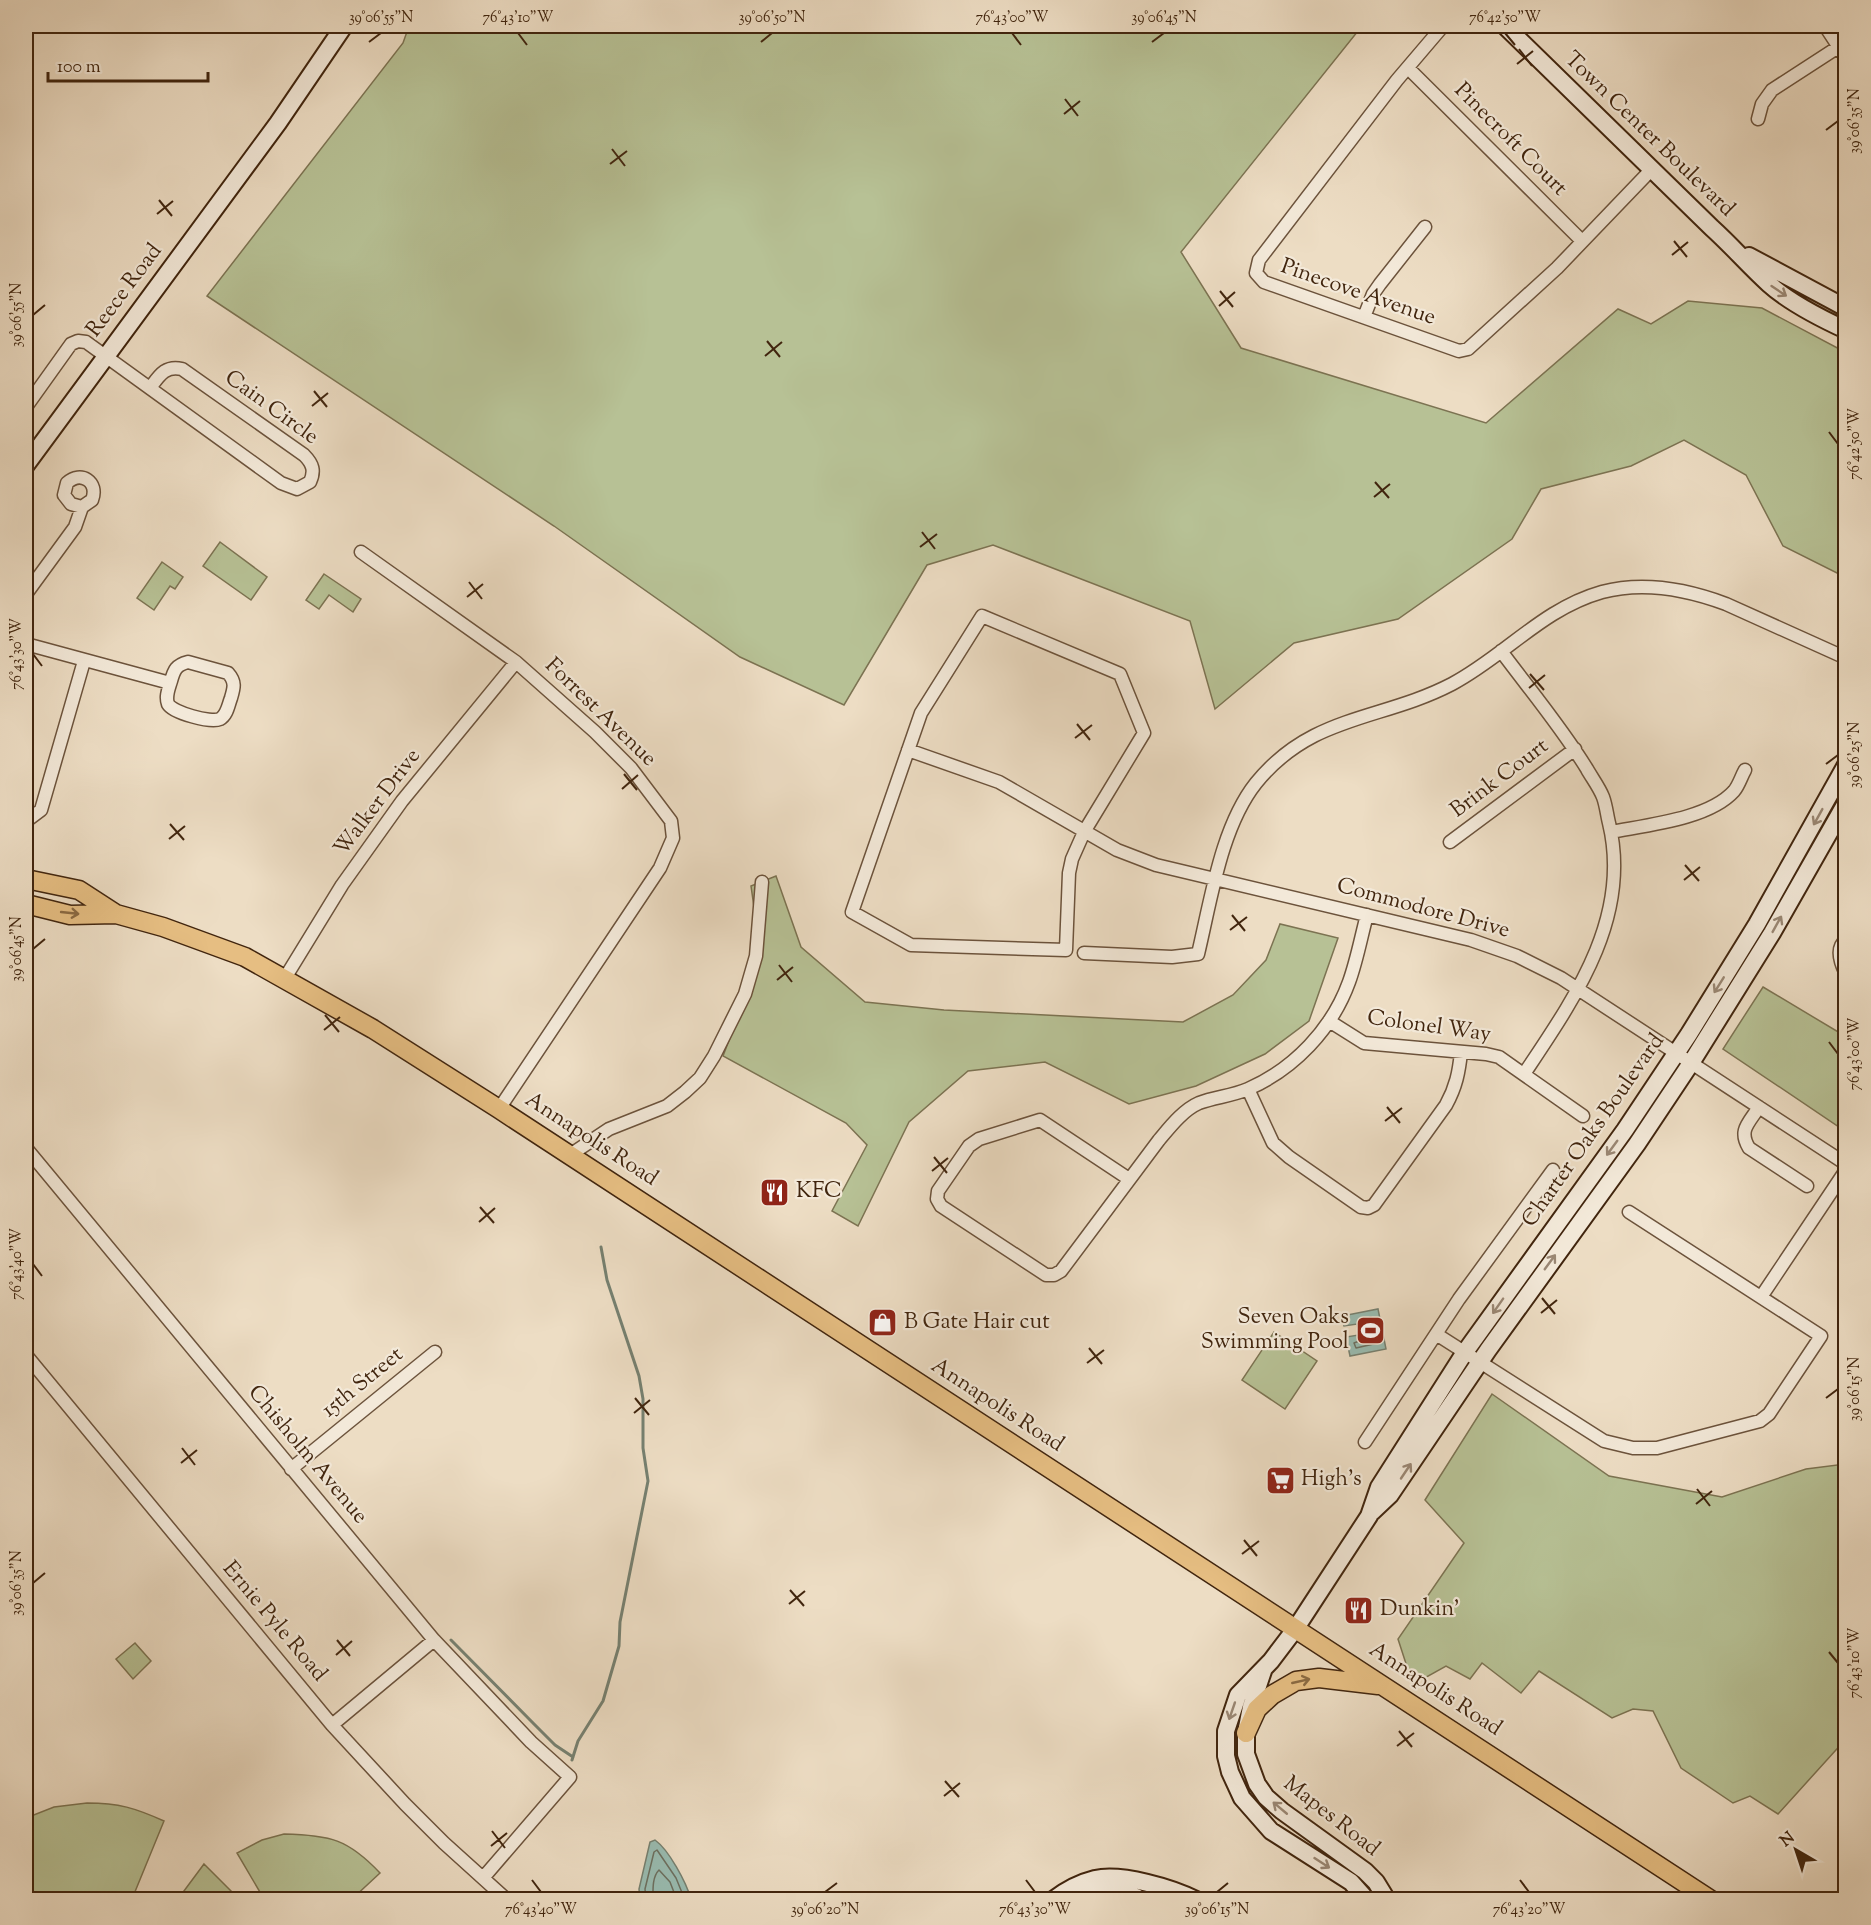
<svg xmlns="http://www.w3.org/2000/svg" width="1871" height="1925" viewBox="0 0 1871 1925" font-family="'Sorts Mill Goudy',serif">
  <rect width="100%" height="100%" fill="#edddc4"/>
  <filter id="stains"><feTurbulence type="fractalNoise" baseFrequency=".00333" numOctaves="4"/><feColorMatrix values="0 0 0 0 .2 0 0 0 0 .09 0 0 0 0 .02 0 0 0 .5 -.17"/></filter>
  <radialGradient id="worn" r=".72"><stop offset=".6" stop-color="#630" stop-opacity="0"/><stop offset="1" stop-color="#630" stop-opacity=".3"/></radialGradient>
  <path fill="#b7c195" stroke="#7c7352" stroke-width="1.5" d="M409 26H1362L1181 252 1241 348 1486 423 1618 309 1651 324 1688 301 1762 308 1845 352V577L1783 546 1746 475 1684 440 1631 466 1541 489 1512 539 1398 619 1294 643 1215 709 1190 621 993 545 927 565 844 705 740 657 554 526 207 296 403 43Z
    M220 542 267 577 251 600 203 566Z
    M162 562 183 577 175 589 170 586 154 610 137 598Z
    M324 574 361 599 353 612 329 595 319 609 306 600Z
    M776 876 801 947 865 1002 944 1010 1183 1022 1233 995 1266 960 1280 924 1338 938 1309 1021 1265 1054 1196 1086 1129 1104 1045 1062 968 1071 909 1122 858 1226 832 1211 867 1145 846 1123 723 1056 761 957 751 886Z
    M1763 987 1845 1036V1131L1723 1049Z
    M1274 1332 1317 1361 1285 1409 1242 1380Z
    M1492 1394 1609 1476 1722 1497 1806 1469 1845 1464V1740L1778 1814 1750 1796 1733 1803 1681 1768 1653 1711 1633 1709 1612 1718 1539 1671 1521 1693 1482 1663 1470 1679 1446 1666 1423 1679 1409 1673 1398 1639 1464 1543 1425 1500Z
    M135 1643 151 1661 133 1679 116 1659Z
    M87 1803C119 1803 135 1808 164 1821L132 1899H26V1818L54 1807Z
    M284 1834C330 1835 348 1839 380 1873L352 1899H264L237 1853 262 1840Z
    M204 1864 239 1899H178Z"/>
  <path fill="#99bcb1" stroke="#768070" stroke-width="1.5" d="M1378 1309 1386 1349 1350 1356 1346 1337 1359 1335 1357 1324 1344 1326 1342 1316Z
    M655 1840C669 1850 686 1882 691 1899H640L639 1889 650 1842Z"/>
  <g fill="none" stroke-linecap="round" stroke-linejoin="round">
    <path stroke="#6d7060" stroke-width="1.5" d="M1371 1317 1374 1319 1378 1343 1356 1348 1354 1343 1362 1340 1364 1336 1362 1320Z
      M646 1900 645 1889 654 1852 657 1850 676 1878 685 1900
      M653 1900C653 1890 652 1877 659 1870L670 1882 677 1900"/>
    <path stroke="#768070" stroke-width="3" d="M451 1640 535 1725 555 1745 573 1757
      M572 1760 578 1741 603 1701 619 1646 620 1622 648 1481 643 1448V1399L639 1376 607 1280 601 1247"/>
    <defs>
      <path id="street" d="M1443 26 1397 80 1259 260 1256 273 1264 282 1459 351 1468 349 1557 268 1652 169
        M1825 26 1846 58
        M1408 68 1582 241
        M1758 119 1762 104 1772 90 1846 42
        M1364 317 1373 294 1380 284 1425 227
        M26 407 71 344 78 341 86 342 281 483 297 489 310 482C315 471 313 464 304 455L182 369C165 365 159 376 150 388
        M361 552 516 662 595 732 631 768 671 821 673 838 660 868 499 1109
        M26 594 75 527 82 507 92 500C99 482 81 470 67 483L64 495 71 504 82 507
        M982 616 1120 674 1144 733 1084 832 1072 859 1069 873 1066 950 911 945 852 912 921 713Z
        M26 644 170 683
        M1501 651C1530 690 1562 728 1587 769 1592 778 1599 787 1603 797 1606 805 1607 815 1609 823 1632 918 1574 999 1524 1074
        M188 662 228 673C236 682 234 688 231 698 228 706 227 715 220 719 211 723 173 713 168 704 165 696 169 688 171 681 174 670 176 665 188 662Z
        M908 750 999 782 1117 850 1156 865 1471 940 1517 956 1561 978 1846 1164
        M26 818 29 819 41 810 84 661
        M1611 832C1647 825 1709 819 1734 791 1739 785 1741 777 1745 770
        M1450 842 1575 749
        M1846 940C1835 948 1841 964 1846 974
        M1084 953 1172 957 1198 954C1211 900 1221 827 1256 783 1312 714 1381 721 1452 684 1505 656 1542 609 1602 592 1644 581 1686 589 1726 604L1846 658
        M285 978 342 885 402 801 516 662
        M1329 1021 1364 1043 1486 1054 1499 1057 1583 1116
        M1248 1089 1273 1143 1289 1157 1361 1207 1368 1208 1374 1205 1446 1105C1456 1087 1459 1072 1461 1052
        M1759 1107C1749 1123 1738 1130 1749 1148L1807 1186
        M26 1148 434 1640 531 1742 570 1777 483 1878
        M570 1155 609 1129 667 1106 685 1092 700 1078 714 1056 745 994 756 956 762 882
        M1129 1179 1040 1120 979 1139 969 1146 938 1191 937 1199 941 1206 1046 1275H1054L1061 1271 1159 1140C1170 1127 1183 1110 1199 1103 1215 1097 1232 1096 1248 1089 1294 1069 1332 1029 1349 982 1357 960 1361 937 1367 915
        M1761 1297 1846 1170
        M1436 1334 1604 1441 1633 1448H1657L1760 1421 1769 1414 1821 1336 1629 1212
        M26 1355 332 1725 405 1804 444 1843 507 1900
        M1365 1442 1459 1299 1553 1170
        M291 1469 435 1352
        M332 1725 434 1640"/>
      <path id="secondary" d="M1505 26 1712 228C1732 246 1749 266 1769 284 1790 303 1820 318 1846 330
        M1749 256 1846 308
        M26 465 278 123 344 26
        M1372 1512 1390 1495 1488 1350 1637 1144 1691 1063 1772 933 1846 803
        M1263 1671 1251 1707 1246 1733V1754L1257 1784 1266 1797 1282 1811 1365 1871 1376 1882 1387 1900
        M1053 1900C1066 1890 1079 1883 1095 1879 1122 1873 1172 1888 1196 1900
        M1078 1900 1081 1897C1100 1894 1124 1888 1141 1900
        M1367 1900 1351 1882 1271 1831 1242 1798 1230 1772 1226 1756V1731L1238 1695 1271 1661 1296 1628 1369 1516 1379 1487 1465 1352 1625 1130 1689 1034 1757 924 1846 765"/>
      <path id="primary" d="M26 879 79 890 116 914 163 927 245 957 373 1029 499 1109 1711 1900
        M26 904 70 915 116 914
        M1246 1733 1257 1709 1272 1695 1296 1681 1319 1678 1378 1685"/>
    </defs>
    <use href="#street" stroke="#6c533c" stroke-width="15"/>
    <use href="#secondary" stroke="#41250e" stroke-width="20"/>
    <use href="#primary" stroke="#41250e" stroke-width="21"/>
    <use href="#street" stroke="#f3e9d9" stroke-width="12"/>
    <use href="#secondary" stroke="#f3e9d9" stroke-width="16"/>
    <use href="#primary" stroke="#e6be82" stroke-width="18"/>
  </g>
  <defs><path id="oneway-shaft" d="M-6 0H5M1.5-3L5.5 0L1.5 3" fill="none" stroke-width="1.6" stroke-linecap="round" stroke-linejoin="round" transform="scale(1.5)"/></defs>
  <g stroke="#9a8774">
    <use href="#oneway-shaft" transform="translate(1779 291) rotate(34)"/>
    <use href="#oneway-shaft" transform="translate(1818 817) rotate(119)"/>
    <use href="#oneway-shaft" transform="translate(1777 924) rotate(-61)"/>
    <use href="#oneway-shaft" transform="translate(1719 985) rotate(122)"/>
    <use href="#oneway-shaft" transform="translate(1612 1148) rotate(126)"/>
    <use href="#oneway-shaft" transform="translate(1550 1262) rotate(-54)"/>
    <use href="#oneway-shaft" transform="translate(1498 1306) rotate(125)"/>
    <use href="#oneway-shaft" transform="translate(1406 1471) rotate(-56)"/>
    <use href="#oneway-shaft" transform="translate(1232 1711) rotate(109)"/>
    <use href="#oneway-shaft" transform="translate(1280 1808) rotate(-140)"/>
    <use href="#oneway-shaft" transform="translate(1322 1863) rotate(33)"/>
  </g>
  <g stroke="#8b6a42">
    <use href="#oneway-shaft" transform="translate(70 913) rotate(6)"/>
    <use href="#oneway-shaft" transform="translate(1301 1681) rotate(-13)"/>
  </g>
  <path fill="none" stroke="#41250e" stroke-width="2" d="M518 33 527 45M1012 33 1021 45M1505 33 1515 45M369 42 381 33M761 42 772 33M1152 42 1164 33M1519 49 1532 66M1517 64 1533 51M1065 99 1078 116M1064 114 1080 101M1826 130 1838 121M612 149 625 166M610 164 627 151M159 200 172 216M157 214 173 201M1674 241 1687 257M1672 255 1688 242M1220 291 1233 307M1219 306 1235 292M33 315 45 305M767 341 780 357M765 356 782 342M314 391 327 407M312 406 328 393M1829 432 1838 444M1375 482 1389 498M1374 497 1390 484M922 532 935 549M920 547 937 534M469 582 482 599M467 597 483 584M33 654 42 666M1530 674 1544 690M1529 688 1545 675M1077 724 1090 740M1075 738 1092 725M1826 764 1838 755M624 774 637 790M622 789 638 775M170 824 184 840M169 839 185 826M1685 865 1699 881M1684 880 1700 867M1232 915 1245 931M1230 930 1247 917M33 949 45 939M779 965 792 982M777 980 793 967M325 1015 339 1032M324 1030 340 1017M1829 1042 1838 1054M1387 1107 1400 1123M1385 1121 1402 1108M934 1157 947 1173M932 1171 948 1158M480 1207 494 1223M479 1222 495 1208M33 1264 42 1276M1542 1298 1555 1314M1541 1313 1557 1300M1089 1348 1102 1364M1087 1363 1104 1350M635 1398 649 1415M1826 1398 1838 1389M634 1413 650 1400M182 1448 195 1465M181 1463 197 1450M1697 1489 1710 1506M1696 1504 1712 1491M1244 1540 1257 1556M1242 1554 1259 1541M33 1583 45 1573M790 1590 804 1606M789 1604 805 1591M337 1640 350 1656M1829 1652 1838 1663M336 1655 352 1641M1399 1731 1412 1747M1397 1746 1414 1733M945 1781 959 1797M944 1796 960 1783M492 1831 505 1848M491 1846 507 1833M532 1880 541 1892M1026 1880 1035 1892M1520 1880 1529 1892M825 1892 837 1883M1217 1892 1228 1883"/>
  <defs>
    <symbol id="restaurant-square" viewBox="-11 -11 22 22"><rect x="-9" y="-9" width="18" height="18" rx="4" fill="#8f2418" stroke="#f3e9d9"/><path d="M-5-6h1v4h1v-4h1v4h1v-4h1v5L-1.5 .5V6h-2V.5L-5-1ZM5-6V6H3V1.5H1.5Q1.5-4 5-6Z" fill="#fff"/></symbol>
    <symbol id="shop-square" viewBox="-11 -11 22 22"><rect x="-9" y="-9" width="18" height="18" rx="4" fill="#8f2418" stroke="#f3e9d9"/><path d="M-5-2.5h2.3a2.7 3.5 0 0 1 5.4 0H5L5.5 6h-11ZM-1.5-2.5h3a1.5 2.3 0 0 0-3 0Z" fill="#fff"/></symbol>
    <symbol id="stadium-square" viewBox="-11 -11 22 22"><rect x="-9" y="-9" width="18" height="18" rx="4" fill="#8f2418" stroke="#f3e9d9"/><path d="M0-5a6.5 5 0 1 0 0 10a6.5 5 0 1 0 0-10ZM-3.5-1.8h7v3.6h-7Z" fill="#fff"/></symbol>
    <symbol id="supermarket-square" viewBox="-11 -11 22 22"><rect x="-9" y="-9" width="18" height="18" rx="4" fill="#8f2418" stroke="#f3e9d9"/><path d="M-6-5.5h2.5l.6 2H6L4.5 2H-2.5L-4.4-4H-6ZM-1.5 3.2a1.3 1.3 0 1 0 .1 0ZM3 3.2a1.3 1.3 0 1 0 .1 0Z" fill="#fff"/></symbol>
  </defs>
  <g fill-rule="evenodd">
    <use href="#restaurant-square" x="758" y="1176" width="33" height="33"/>
    <use href="#shop-square" x="866" y="1306" width="33" height="33"/>
    <use href="#stadium-square" x="1354" y="1314" width="33" height="33"/>
    <use href="#supermarket-square" x="1264" y="1464" width="33" height="33"/>
    <use href="#restaurant-square" x="1342" y="1594" width="33" height="33"/>
  </g>
  <g text-anchor="middle" dominant-baseline="central" stroke-width="4.5" stroke-linejoin="round" paint-order="stroke">
    <g font-size="22" fill="#41250e" stroke="#f3e9d9">
      <text transform="translate(1649 135) rotate(44)">Town Center Boulevard</text>
      <text transform="translate(1510 140) rotate(45)">Pinecroft Court</text>
      <text transform="translate(125 291) rotate(-53)">Reece Road</text>
      <text transform="translate(1358 293) rotate(19)">Pinecove Avenue</text>
      <text transform="translate(271 408) rotate(36)">Cain Circle</text>
      <text transform="translate(600 713) rotate(44)">Forrest Avenue</text>
      <text transform="translate(1500 779) rotate(-37)">Brink Court</text>
      <text transform="translate(378 803) rotate(-53)">Walker Drive</text>
      <text transform="translate(1423 909) rotate(15)">Commodore Drive</text>
      <text transform="translate(1429 1027) rotate(8)">Colonel Way</text>
      <text transform="translate(1594 1131) rotate(-55)">Charter Oaks Boulevard</text>
      <text transform="translate(591 1140) rotate(33)">Annapolis Road</text>
      <text transform="translate(363 1383) rotate(-39)">15th Street</text>
      <text transform="translate(997 1406) rotate(33)">Annapolis Road</text>
      <text transform="translate(307 1455) rotate(50)">Chisholm Avenue</text>
      <text transform="translate(274 1622) rotate(50)">Ernie Pyle Road</text>
      <text transform="translate(1435 1690) rotate(33)">Annapolis Road</text>
      <text transform="translate(1331 1817) rotate(38)">Mapes Road</text>
    </g>
    <g font-size="22" fill="#41250e" stroke="#f3e9d9" text-anchor="start">
      <text x="796" y="1192">KFC</text>
      <text x="1349" y="1318" text-anchor="end">Seven Oaks<tspan x="1349" dy="25">Swimming Pool</tspan></text>
      <text x="904" y="1323">B Gate Hair cut</text>
      <text x="1301" y="1480">High's</text>
      <text x="1380" y="1610">Dunkin'</text>
    </g>
  </g>
  <rect width="1871" height="1925" fill="none" stroke="#edddc4" stroke-width="66"/>
  <g transform="translate(1796 1850) rotate(321)" stroke="#f3e9d9" stroke-width="4.5" paint-order="stroke">
  <path d="M0-4.5L10 22L0 15L-10 22Z" fill="#41250e"/>
  <text y="-9" font-size="16" font-weight="bold" text-anchor="middle" fill="#41250e">N</text>
  </g>
  <path d="M48 72v9h160v-9" fill="none" stroke="#41250e" stroke-width="3"/>
  <text x="57" y="72" font-size="18" fill="#41250e" stroke="#f3e9d9" stroke-width="4.5" paint-order="stroke">100 m</text>
  <rect x="33" y="33" width="1805" height="1859" fill="none" stroke="#41250e" stroke-width="2"/>
  <g font-size="15" text-anchor="middle" fill="#41250e">
    <text x="381" y="22">39°06'55"N</text>
    <text x="518" y="22">76°43'10"W</text>
    <text x="772" y="22">39°06'50"N</text>
    <text x="1012" y="22">76°43'00"W</text>
    <text x="1164" y="22">39°06'45"N</text>
    <text x="1505" y="22">76°42'50"W</text>
    <text transform="translate(1854 121) rotate(-90)" y="5">39°06'35"N</text>
    <text transform="translate(16 315) rotate(-90)" y="5">39°06'55"N</text>
    <text transform="translate(1854 444) rotate(-90)" y="5">76°42'50"W</text>
    <text transform="translate(16 654) rotate(-90)" y="5">76°43'30"W</text>
    <text transform="translate(1854 755) rotate(-90)" y="5">39°06'25"N</text>
    <text transform="translate(16 949) rotate(-90)" y="5">39°06'45"N</text>
    <text transform="translate(1854 1054) rotate(-90)" y="5">76°43'00"W</text>
    <text transform="translate(16 1264) rotate(-90)" y="5">76°43'40"W</text>
    <text transform="translate(1854 1389) rotate(-90)" y="5">39°06'15"N</text>
    <text transform="translate(16 1583) rotate(-90)" y="5">39°06'35"N</text>
    <text transform="translate(1854 1663) rotate(-90)" y="5">76°43'10"W</text>
    <text x="541" y="1914">76°43'40"W</text>
    <text x="825" y="1914">39°06'20"N</text>
    <text x="1035" y="1914">76°43'30"W</text>
    <text x="1217" y="1914">39°06'15"N</text>
    <text x="1529" y="1914">76°43'20"W</text>
  </g>
  <rect width="100%" height="100%" filter="url(#stains)"/>
  <rect width="100%" height="100%" fill="url(#worn)"/>
</svg>
